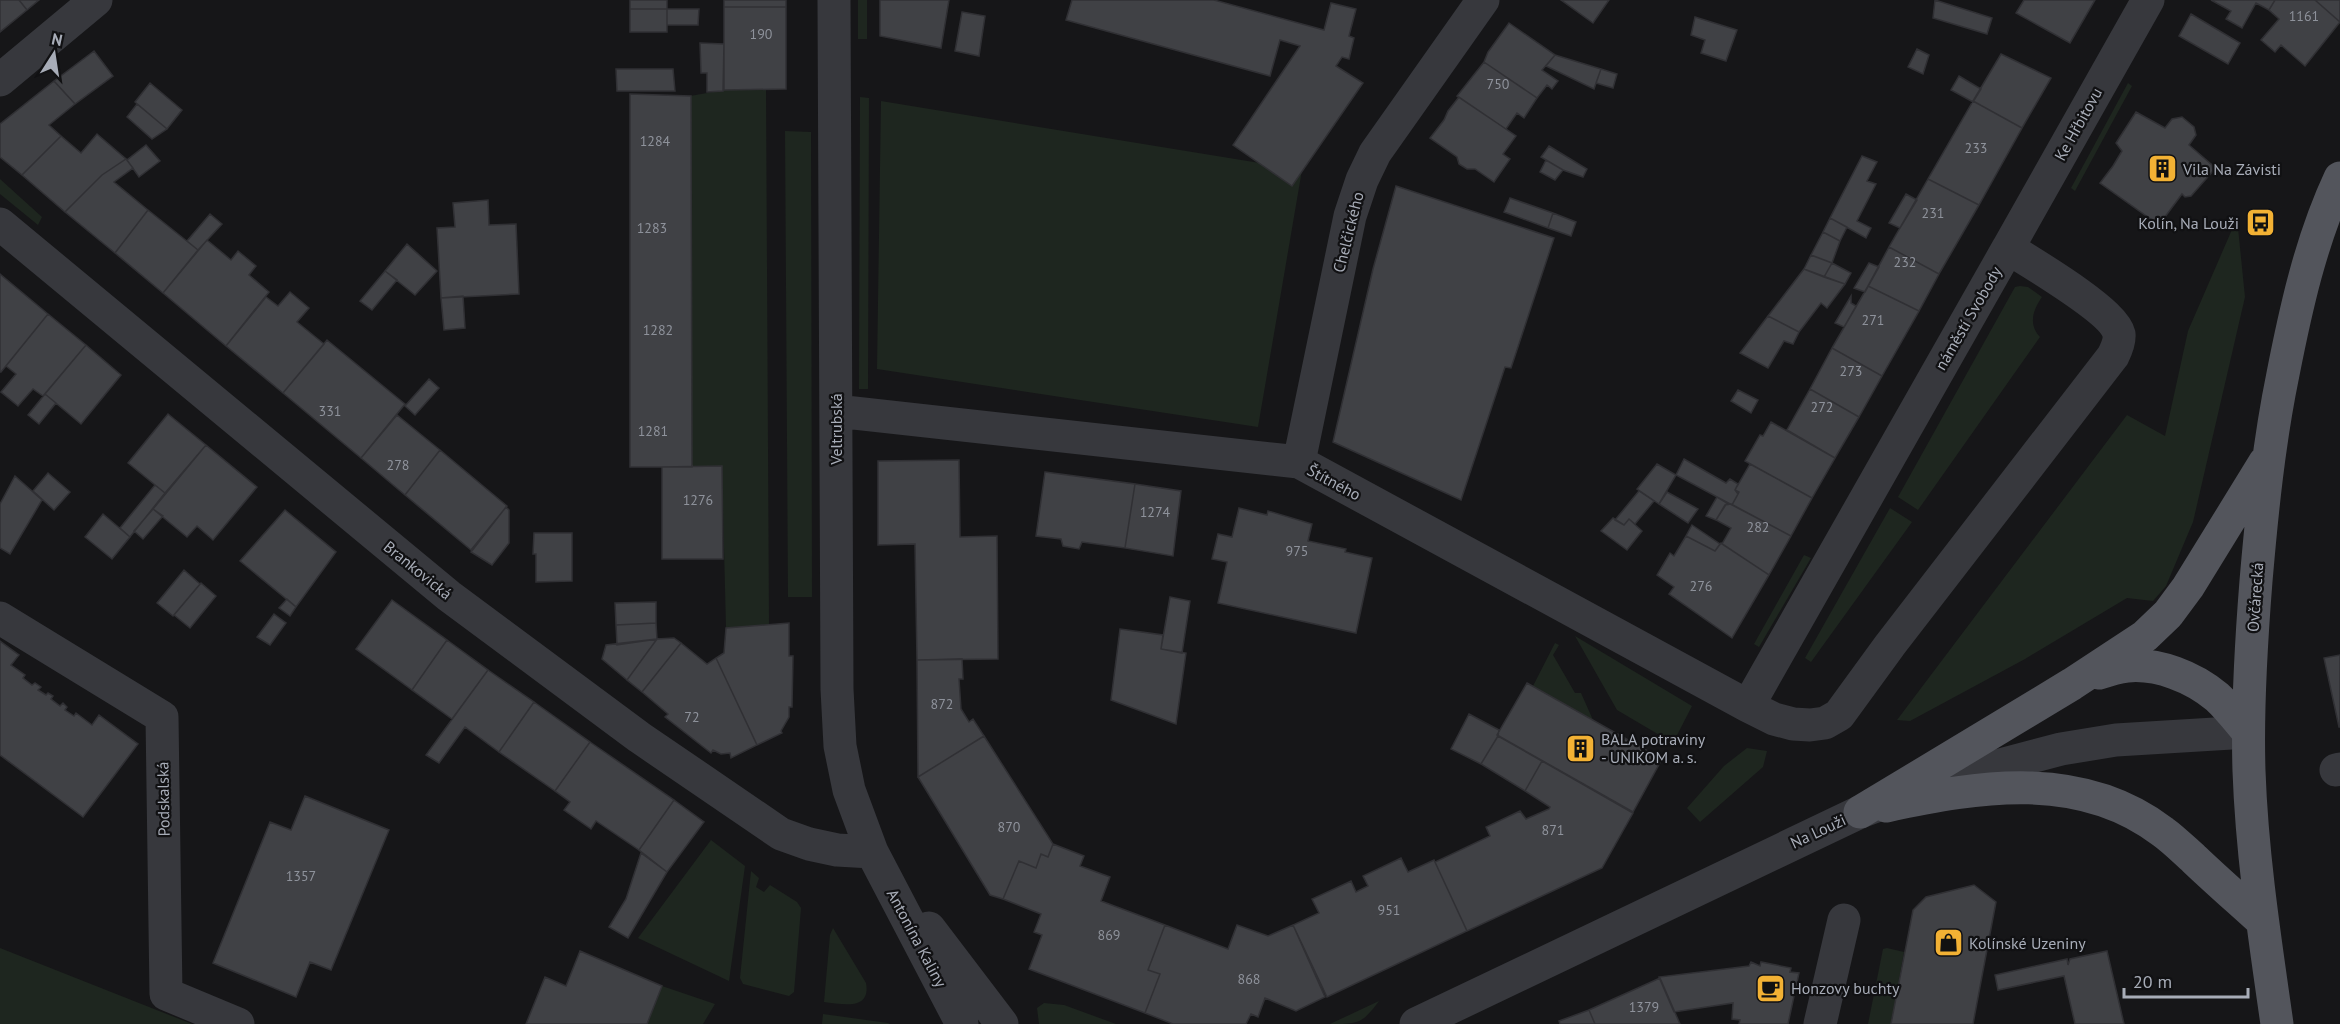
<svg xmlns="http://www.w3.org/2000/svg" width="2340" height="1024" viewBox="0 0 2340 1024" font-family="'PT Sans',sans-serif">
  <rect width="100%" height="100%" fill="#161618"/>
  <path fill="#1e261f" d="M858 0H867V39H858Z
    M2128 83 2132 86 2075 191 2071 188Z
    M766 89 769 625 726 628 722 467H692L690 96 724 90Z
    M860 97 869 98 868 389H859Z
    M881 101 1302 170 1258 427 877 369Z
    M785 131 811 132 812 597H788Z
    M0 179 42 217 38 225 0 194Z
    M2237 218 2245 297 2193 522 2166 586 2153 601 2127 598 2025 659 1910 721 1897 720 2127 415 2165 436 2188 331Z
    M2020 286 2028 287 2042 297C2033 310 2028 324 2040 337L1918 510 1898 497 2015 287Z
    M1890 508 1912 522 1811 662 1805 658Z
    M1804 555 1811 558 1759 647 1754 644Z
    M1575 636 1692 706 1673 743 1617 710Z
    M1555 643 1559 645 1553 655 1575 693H1581L1593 720 1533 686Z
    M1747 748 1767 751 1763 767 1700 822 1687 808 1724 766Z
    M711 840 745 866 729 981 638 938Z
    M751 871 759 878 756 887 764 892 770 885 797 902 801 908 794 992 789 996 743 984 740 978Z
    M833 928 866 983C871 1011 842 1004 824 1002L830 935Z
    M0 948 192 1024H0Z
    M1887 948 1904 952 1891 1024H1868L1883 949Z
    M662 986 715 1004 703 1024H647Z
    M1379 1001C1362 1024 1358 1024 1330 1024Z
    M1044 1003 1064 1005 1116 1024H1039L1037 1008Z
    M823 1014 888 1023 890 1024H822Z"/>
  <path fill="#404145" stroke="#303034" stroke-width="1.5" d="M0 0H19L27 10 0 32Z
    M19 0H39L27 10Z
    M630 0H667V9H630Z
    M724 0H786V7H724Z
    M880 0H949L941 48 880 36Z
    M1072 0H1214L1324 30 1331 3 1356 9 1349 36 1354 38 1349 59 1342 57 1336 66 1363 83 1292 186 1233 145 1300 46 1280 40 1270 76 1066 20Z
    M1561 0H1609L1593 23Z
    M1935 0 1992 18 1987 34 1933 18Z
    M2024 0H2095L2070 43 2016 13Z
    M2211 0H2275L2269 10 2256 3 2242 28 2226 19 2231 11Z
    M2275 0H2315L2340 22 2305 66 2281 45 2275 52 2261 40 2279 19 2269 10Z
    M2315 0H2340V22Z
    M724 7H786V89L724 90Z
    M630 9H667V32H630Z
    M667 9H699L698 25H667Z
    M962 12 985 16 979 56 955 51Z
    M2191 14 2240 43 2228 64 2179 36Z
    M1695 17 1737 30 1726 61 1701 53 1705 40 1691 35Z
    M1509 23 1555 55 1542 70 1558 81 1552 89 1547 85 1537 98 1484 62 1488 52Z
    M700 43 724 44 723 91 707 92V73H701Z
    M1917 49 1929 55 1923 74 1908 67Z
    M94 51 113 76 75 104 54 81Z
    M2001 54 2051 78 2022 128 1973 101Z
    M1555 55 1601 69 1594 89 1546 66Z
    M1484 62 1537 98 1524 118 1517 113 1506 129 1457 96Z
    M616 69H673L675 91H617Z
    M1601 69 1617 74 1613 88 1596 83Z
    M1959 76 1981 89 1973 102 1951 90Z
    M54 81 75 104 49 125 61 136 22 175 0 157V124Z
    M150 83 182 110 167 129 135 102Z
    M630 94 691 96 692 467H630Z
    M1459 97 1516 136 1503 154 1510 159 1494 182 1475 169H1467L1459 164 1457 157 1430 138 1444 120 1448 111Z
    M1973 101 2022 128 1979 205 1928 179Z
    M137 104 167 129 152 139 127 117Z
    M2136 112 2165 128 2172 119 2182 117 2194 127 2196 135 2189 145 2212 165 2213 171 2191 196 2185 197 2182 194 2159 225 2100 183 2113 166 2122 151 2116 143Z
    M97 134 126 159 102 175 65 212 22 175 61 136 81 153Z
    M146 145 160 161 139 177 127 160Z
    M1549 146 1587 169 1583 177 1563 170 1541 157Z
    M1862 156 1877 162 1867 181 1876 184 1857 221 1871 228 1866 238 1830 218Z
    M126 159 133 168 114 182 148 210 115 253 65 212 102 175Z
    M1546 160 1563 170 1555 180 1540 172Z
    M1928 179 1979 205 1939 274 1889 247Z
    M1396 186 1554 238 1511 368 1505 367 1461 500 1333 442 1373 269Z
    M1906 194 1917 200 1900 228 1889 223Z
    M1510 198 1553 213 1548 228 1504 212Z
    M488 200 489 225 516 224 519 294 441 298 437 228 455 227 453 203Z
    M148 210 198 250 163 293 115 253Z
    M1553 213 1576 222 1571 236 1548 228Z
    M210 214 222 224 198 250 187 241Z
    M1830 218 1847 227 1840 241 1823 232Z
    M1823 232 1840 241 1832 263 1811 255Z
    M207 240 231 260 238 251 256 266 249 275 269 292 226 346 163 293Z
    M407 244 437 271 415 295 385 271Z
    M1889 247 1939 274 1919 311 1868 286Z
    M1811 255 1832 263 1824 277 1804 269Z
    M1832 263 1851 273 1845 284 1824 277Z
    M1869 263 1879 267 1865 292 1854 288Z
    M1804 269 1845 284 1827 308 1821 303 1799 332 1768 316Z
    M385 271 397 280 372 310 360 301Z
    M0 274 48 314 1 372H0Z
    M1868 286 1919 311 1882 376 1832 348Z
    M290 292 309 308 297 322 324 344 283 393 226 346 266 297 278 306Z
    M463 296 465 328 444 330 441 298Z
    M1851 296V303L1856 306 1844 327 1835 323Z
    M48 314 86 345 43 396 33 389 18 406 1 392 16 374 6 366Z
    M1768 316 1799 332 1793 344 1784 341 1768 368 1740 353Z
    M327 340 405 404 361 458 283 393Z
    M86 345 121 375 81 424 45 394Z
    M1832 348 1882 376 1859 417 1810 389Z
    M429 379 439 388 415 415 405 406Z
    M1810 389 1859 417 1835 458 1787 430Z
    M1738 390 1758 400 1751 413 1731 401Z
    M45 394 56 403 39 424 28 415Z
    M168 414 206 445 165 493 128 463Z
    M397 415 440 450 405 495 361 458Z
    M1771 422 1835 458 1812 498 1745 461 1760 435 1763 436Z
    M206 445 257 487 213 540 197 526 187 537 153 509Z
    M440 450 507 506 471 550 405 495Z
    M1684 459 1726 483 1730 479 1738 484 1735 490 1738 494 1732 505 1676 475Z
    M959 460 960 537 997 536 998 659 917 660 915 544 878 545V461Z
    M1657 464 1676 475 1659 504 1637 489Z
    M1750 464 1812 498 1791 536 1732 505 1739 492 1735 490Z
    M722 466 723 559H662V467Z
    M1045 472 1135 484 1125 548 1082 542 1079 549 1063 546 1061 539 1036 536Z
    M48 473 70 492 54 510 33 491Z
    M15 476 42 500 10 554 0 548V504Z
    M1135 484 1181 491 1173 556 1125 548Z
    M155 485 165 493 130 537 120 528Z
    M1639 491 1654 501 1635 524 1629 519 1624 525 1615 520Z
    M1667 492 1698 509 1688 523 1659 504Z
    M1717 497 1727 503 1716 520 1706 516Z
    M1731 504 1791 536 1769 575 1722 544 1731 528 1716 520 1725 505Z
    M506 507 509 510V543L492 565 471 552Z
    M1239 508 1267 515 1268 511 1312 524 1308 541 1346 549 1345 552 1372 558 1356 633 1218 603 1227 562 1212 559 1218 534 1232 537Z
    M153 509 163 516 143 539 134 531Z
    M285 510 336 552 296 607 240 561Z
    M103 514 130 537 112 559 85 537Z
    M1613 518 1624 525 1629 519 1642 531 1627 550 1601 531Z
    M1692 525 1720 544 1715 551 1686 536Z
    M534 533H572V581L536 582V554H533Z
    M1686 536 1715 551 1721 543 1769 575 1732 638 1669 594 1674 587 1657 575 1670 553 1674 556Z
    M184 570 200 584 173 616 157 603Z
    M201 583 216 596 190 628 174 615Z
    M1170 597 1190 601 1182 653 1161 649Z
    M287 599 296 607 290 616 279 608Z
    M392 600 447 640 412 690 356 649Z
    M656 602V623L616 625 615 603Z
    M274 614 286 623 270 645 257 637Z
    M656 623 657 639 617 645 616 625Z
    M789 623V656H793L792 707H789V717L781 731 782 733 757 745 716 658 724 653 726 628Z
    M1120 629 1163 635 1161 649 1186 653 1176 724 1111 700Z
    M674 638 681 643 642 692 627 680 657 639Z
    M657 639 627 680 602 659 606 645Z
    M447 640 488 670 452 719 412 690Z
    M0 641 19 655 11 665 25 675 23 678 32 685 35 683 41 687 38 690 46 695 48 693 53 696 51 699 60 706 63 703 67 707 65 710 74 716 76 713 92 725 99 715 138 744 83 817 0 755Z
    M681 643 707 664 716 658 757 745 731 758 730 753 721 754 713 750 711 753 665 717 668 714 642 692Z
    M2340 655V727H2339L2324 658Z
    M962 659 963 679H959L961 709 969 722 973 719 984 736 918 777 917 660Z
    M488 670 534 702 499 752 465 727 439 763 426 755Z
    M1527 683 1662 759 1633 812 1497 735Z
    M534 702 590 742 555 791 499 752Z
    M1469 714 1499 730 1498 736 1481 764 1451 749Z
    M984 736 1053 844 1048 857 1041 854 1036 868 1019 861 1003 899 990 895 987 890 918 777Z
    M1498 736 1542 761 1525 791 1481 764Z
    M590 742 674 800 639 850 596 821 591 829 564 810 570 802 555 791Z
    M1542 761 1633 813 1602 868 1467 931 1435 862 1490 836 1486 827 1520 811 1526 819 1549 809 1550 807 1525 791Z
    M305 796 389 830 331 970 310 962 296 997 213 963 270 822 291 830Z
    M674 800 704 822 667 872 639 850Z
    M1053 844 1084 856 1080 866 1110 877 1101 901 1165 925 1148 970 1160 974 1145 1013 1029 969 1042 935 1034 932 1041 914 1003 899 1019 861 1036 868 1041 854 1048 857Z
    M641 853 667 872 628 938 609 927 626 899Z
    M1401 858 1408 872 1434 860 1467 931 1327 997 1293 925 1319 913 1312 899 1351 881 1356 892 1368 886 1363 876Z
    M1974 885 1996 902 1973 1024H1891L1913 910 1926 897Z
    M1165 925 1228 949 1237 925 1268 936 1293 925 1325 997 1296 1011 1265 998 1258 1017 1251 1014 1246 1024H1173L1145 1013 1160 974 1148 970Z
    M580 951 662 986 647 1024H526L545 977 566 986Z
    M2107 951 2124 1024H2075L2064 976 1998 990 1995 975 2067 959 2068 965 2070 959Z
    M1751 962 1760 966 1761 962 1791 968 1790 972 1799 973 1788 1024H1739L1740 1020 1732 1019 1733 1003 1674 1012 1659 977 1749 966Z
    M1660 978 1680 1024H1595L1589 1010Z
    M1589 1010 1595 1024H1560L1559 1021Z"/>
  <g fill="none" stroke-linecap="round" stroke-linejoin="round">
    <path stroke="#37383d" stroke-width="33" d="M834 0 837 689 840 746 849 790 872 852 962 1024
      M0 80 96 0
      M0 224 449 596 639 737 781 834 809 844 837 850 872 852
      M2008 248C2030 262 2114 311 2119 334 2120 341 2116 350 2113 356L1890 645 1839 715 1825 723 1810 725 1793 724 1774 719 1748 706Z
      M2008 248 2148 0
      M836 411 1299 462 1748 706
      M1299 462 1350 216 1362 180 1375 153 1483 0
      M0 618 162 717 166 994 238 1024
      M2336 770 2340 769
      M929 928 1002 1024
      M1416 1024 1860 812 1955 777 2061 749 2116 740 2248 732
      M1820 1024 1844 920"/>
    <path stroke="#53555c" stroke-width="33" d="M2099 673C2108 670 2118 667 2127 666 2158 663 2193 677 2217 697 2228 707 2238 720 2248 732
      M1886 806C1979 786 2081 769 2163 832 2174 840 2184 850 2194 859 2216 880 2239 900 2262 921
      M1860 812 2072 684 2145 636 2168 614 2188 587 2265 462
      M2277 1024C2265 940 2252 856 2249 771 2247 708 2251 644 2256 581 2262 511 2269 442 2283 374 2296 308 2311 240 2340 178"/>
  </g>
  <defs>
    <symbol id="building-square" viewBox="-11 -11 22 22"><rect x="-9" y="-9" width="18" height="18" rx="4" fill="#f2b134" stroke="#111113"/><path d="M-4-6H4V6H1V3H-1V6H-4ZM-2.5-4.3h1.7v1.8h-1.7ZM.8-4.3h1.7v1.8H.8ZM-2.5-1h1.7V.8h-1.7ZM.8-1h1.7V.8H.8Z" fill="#111"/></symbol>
    <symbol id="bus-square" viewBox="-11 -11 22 22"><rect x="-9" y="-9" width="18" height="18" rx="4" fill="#f2b134" stroke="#111113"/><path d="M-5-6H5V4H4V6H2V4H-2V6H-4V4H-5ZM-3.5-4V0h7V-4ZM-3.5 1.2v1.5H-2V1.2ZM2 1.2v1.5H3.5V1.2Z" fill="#111"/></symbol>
    <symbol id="shop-square" viewBox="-11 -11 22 22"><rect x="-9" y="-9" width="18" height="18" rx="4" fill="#f2b134" stroke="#111113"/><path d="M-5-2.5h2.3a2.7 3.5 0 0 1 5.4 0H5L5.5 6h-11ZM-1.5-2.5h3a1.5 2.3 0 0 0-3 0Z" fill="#111"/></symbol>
    <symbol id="cafe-square" viewBox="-11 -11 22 22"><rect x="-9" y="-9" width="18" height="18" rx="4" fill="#f2b134" stroke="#111113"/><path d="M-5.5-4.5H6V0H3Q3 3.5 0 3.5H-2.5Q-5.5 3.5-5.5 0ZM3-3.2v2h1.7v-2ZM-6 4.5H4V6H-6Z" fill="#111"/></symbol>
  </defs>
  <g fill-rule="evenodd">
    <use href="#building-square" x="2146" y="152" width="33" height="33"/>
    <use href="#bus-square" x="2244" y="206" width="33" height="33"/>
    <use href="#building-square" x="1564" y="732" width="33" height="33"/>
    <use href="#shop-square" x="1932" y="926" width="33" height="33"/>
    <use href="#cafe-square" x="1754" y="972" width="33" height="33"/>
  </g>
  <g text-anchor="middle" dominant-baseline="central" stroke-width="4.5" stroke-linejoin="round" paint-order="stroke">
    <g font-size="14" fill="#8e929b">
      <text x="2304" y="16">1161</text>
      <text x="761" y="34">190</text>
      <text x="1498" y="84">750</text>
      <text x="655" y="141">1284</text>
      <text x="1976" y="148">233</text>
      <text x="1933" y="213">231</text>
      <text x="652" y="228">1283</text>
      <text x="1905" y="262">232</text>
      <text x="1873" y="320">271</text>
      <text x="658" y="330">1282</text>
      <text x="1851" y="371">273</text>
      <text x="1822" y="407">272</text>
      <text x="330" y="411">331</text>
      <text x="653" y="431">1281</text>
      <text x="398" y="465">278</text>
      <text x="698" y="500">1276</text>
      <text x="1155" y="512">1274</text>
      <text x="1758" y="527">282</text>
      <text x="1297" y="551">975</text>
      <text x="1701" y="586">276</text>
      <text x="942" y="704">872</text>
      <text x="692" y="717">72</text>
      <text x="1009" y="827">870</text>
      <text x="1553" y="830">871</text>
      <text x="301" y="876">1357</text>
      <text x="1389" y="910">951</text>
      <text x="1109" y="935">869</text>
      <text x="1249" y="979">868</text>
      <text x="1644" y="1007">1379</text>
    </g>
    <g font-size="16" fill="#a8adb8" stroke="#111113">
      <text transform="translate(2078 124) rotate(-61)">Ke Hřbitovu</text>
      <text transform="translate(1348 232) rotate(-76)">Chelčického</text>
      <text transform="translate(1968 318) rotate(-60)">náměstí Svobody</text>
      <text transform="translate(836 429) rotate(-90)">Veltrubská</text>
      <text transform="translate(1334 482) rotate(28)">Štítného</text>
      <text transform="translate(418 570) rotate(39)">Brankovická</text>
      <text transform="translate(2255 597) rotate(-86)">Ovčárecká</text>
      <text transform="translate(163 799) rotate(-91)">Podskalská</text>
      <text transform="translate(1818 831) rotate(-25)">Na Louži</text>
      <text transform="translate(917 938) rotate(62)">Antonína Kaliny</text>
    </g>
    <g font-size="16" fill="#a8adb8" stroke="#111113" text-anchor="start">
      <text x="2183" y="169">Vila Na Závisti</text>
      <text x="2239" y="223" text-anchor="end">Kolín, Na Louži</text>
      <text x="1601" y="739">BALA potraviny<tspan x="1601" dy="18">- UNIKOM a. s.</tspan></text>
      <text x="1969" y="943">Kolínské Uzeniny</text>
      <text x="1791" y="988">Honzovy buchty</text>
    </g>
  </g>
  <g transform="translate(54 54) rotate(12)" stroke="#111113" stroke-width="4.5" paint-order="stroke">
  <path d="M0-4.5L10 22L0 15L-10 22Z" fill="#a8adb8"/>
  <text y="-9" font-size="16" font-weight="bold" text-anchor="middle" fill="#a8adb8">N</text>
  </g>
  <path d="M2124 988v9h124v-9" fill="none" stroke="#a8adb8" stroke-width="3"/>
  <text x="2133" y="988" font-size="18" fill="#a8adb8" stroke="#111113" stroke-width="4.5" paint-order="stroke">20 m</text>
</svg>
